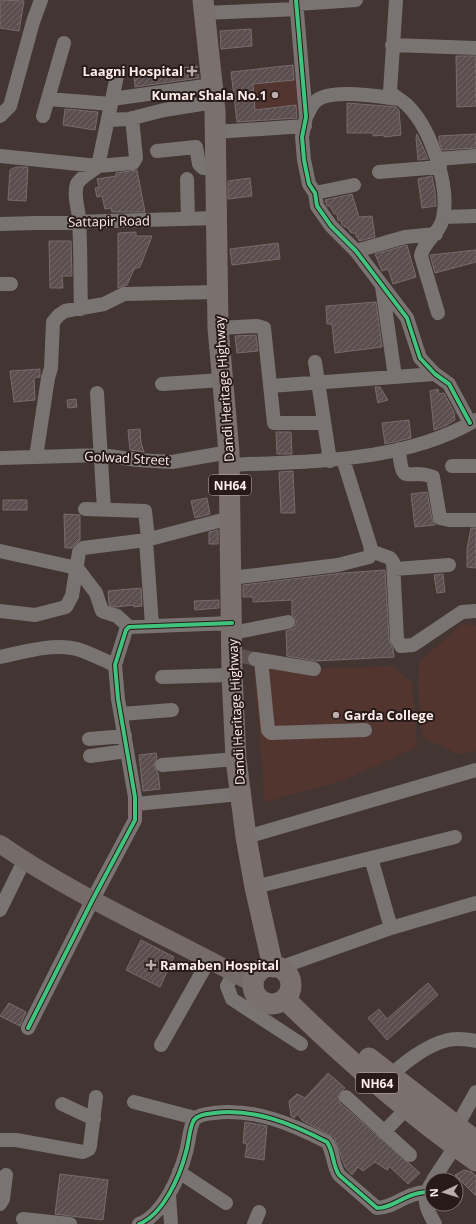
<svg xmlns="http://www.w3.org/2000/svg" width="476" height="1224" viewBox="0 0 476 1224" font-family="'Open Sans',sans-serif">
  <defs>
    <pattern id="building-hatch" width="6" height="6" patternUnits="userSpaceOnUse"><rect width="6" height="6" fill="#5a4e4e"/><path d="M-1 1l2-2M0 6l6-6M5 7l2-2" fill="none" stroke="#736868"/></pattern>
  </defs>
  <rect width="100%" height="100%" fill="#433532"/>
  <path fill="#533530" d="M295 80 298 105 255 110 253 84Z
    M462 624 476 626V751L458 754 422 737 418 687 419 662Z
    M253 663 312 669 393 666 412 683 417 747 342 781 265 802Z"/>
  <path fill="url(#building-hatch)" stroke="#786b6b" d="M0 0 24 1 19 31 0 28Z
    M251 29 252 46 221 49 220 31Z
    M456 56H476V106L457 107Z
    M293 65 294 80 253 84 255 110 296 105 297 118 237 122 231 72Z
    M197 66 199 78 135 87 134 75Z
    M347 103 396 107 399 110 401 135 384 137V135L373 136V133H347Z
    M65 109 98 112 95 130 63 125Z
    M417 134 423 147 428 159 418 160 416 138Z
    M476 134V148L442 150 439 141V136Z
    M16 167H28L26 201 8 200 10 170Z
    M137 170 145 212H112L111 208 105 209 102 196 97 197 95 188 99 187 97 179 116 176V173Z
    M432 176 435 191 436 206 422 208 418 179Z
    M250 178 252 196 228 199V181Z
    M352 194 359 217 372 216 375 237 359 241 358 237H356V234L350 232 349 229 342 225 341 221 338 220 337 214H334L330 206H327L325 200Z
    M136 232V236H152L140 267 134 269 127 285 118 288V233Z
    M49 241H71L72 276H62L63 288H50Z
    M278 243 280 259 232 265 230 249Z
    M407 245 416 277 393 284 388 269 382 271 375 254Z
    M476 250V262L435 273 430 255Z
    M376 302 382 347 335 353 332 324H327L326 306Z
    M256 335 258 351 237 353 235 336Z
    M40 369V377L34 378 35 400 14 402 10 371Z
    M375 387H380L388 400 378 403Z
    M438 389 439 394 444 393 454 412 455 420 445 426 434 430 430 391Z
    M76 399 77 407 68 408 67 400Z
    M409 420 411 438 385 444 382 423Z
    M140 429 141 443 144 452 130 450 128 430Z
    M276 432H291L292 454H277Z
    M293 471 295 513H281L279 472Z
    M427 492 432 519 435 525 415 527 411 494Z
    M207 498 210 514 195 518 191 501Z
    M3 500H27V510H3Z
    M64 514 80 515V540L72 548H65Z
    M471 528H476V568L467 567V549Z
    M218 530V544H209V532Z
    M385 570 389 639 393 649 394 657 315 661 287 656 286 631 293 629 296 624V620L292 615V600L253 602V597H243V585L343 573Z
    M443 574 445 592 437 593 434 575Z
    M141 588 142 606 134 607V605L116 607 109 605 108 591Z
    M219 600V608L195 610 194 601Z
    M156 753 157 758 154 766 158 773 160 789 143 791 139 755Z
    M141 940 174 957 160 987 126 970Z
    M428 983 438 995 387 1040 368 1018 379 1009 387 1019Z
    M9 1003 26 1012 20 1026 0 1016Z
    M328 1073 345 1088 338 1095 340 1103 420 1173 408 1184 390 1167 387 1170 375 1162 363 1171 358 1167 352 1175 345 1167 334 1137 303 1121 297 1114 294 1118 291 1116 289 1101 297 1094 305 1098Z
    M245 1122 267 1126 264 1160 245 1157 247 1144 243 1143Z
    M464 1170 472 1172 476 1176V1196L455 1175Z
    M60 1174 108 1180 103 1220 55 1214Z"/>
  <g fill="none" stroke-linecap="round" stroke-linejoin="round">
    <path stroke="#5f514e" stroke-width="14" stroke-dasharray="14 7" stroke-linecap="butt" d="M241 656 255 659"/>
    <path stroke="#797472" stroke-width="14" d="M296 0 306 117 302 137 304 160 309 184 315 193 317 206 331 226 356 251 407 318 420 358 435 374 449 384 470 423
      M396 0 390 92C396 98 404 101 409 107 431 130 450 186 443 218 440 234 423 241 421 256L438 313
      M297 4 356 0
      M205 13 297 9
      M392 45 476 48
      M48 99 111 104
      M112 99 212 85
      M0 116 10 106 33 22 41 0
      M43 116 64 43
      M306 117C309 112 312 104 316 101 332 88 380 97 399 99
      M108 120 129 119 164 110 214 102
      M215 132 305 126
      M157 151 196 147 199 164 203 168H216
      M0 156 98 166 133 163 136 158 132 118
      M438 159 476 156
      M379 172 440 167
      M187 179 188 219
      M315 193 354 185
      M443 217 476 216
      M0 224 217 218
      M356 251 405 237 436 234
      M0 284H11
      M382 286 395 377
      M81 309C80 280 81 250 79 221 79 210 73 195 77 184 81 176 92 172 98 166L117 76
      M218 328 257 326 264 328 274 423H324
      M315 362 330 461
      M162 384 222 380
      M270 386 435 374
      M97 393 104 510
      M399 449C402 489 407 467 433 477L440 518 449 520H476
      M36 457 48 378 51 368 53 322 59 315 65 311 104 304 124 294 218 292
      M0 458 102 455 137 460 172 462 229 452
      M229 465C310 461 404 463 476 420
      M452 466H476
      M85 509 145 511 148 539
      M0 551 77 568 96 593 102 611 117 616 129 627
      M371 551 390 558 393 562 397 639 401 646 413 645 462 612 476 611
      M395 569 449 565
      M231 578 338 565 369 557 371 551 370 545 343 459
      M0 611 35 615 66 607 72 596 79 552 83 548 146 540
      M152 625 146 540 230 518
      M232 633 288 622
      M0 657C24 652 53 643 77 649 90 653 103 660 115 665
      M255 659 314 669
      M261 660 268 730 271 733 365 730
      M162 677 232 675
      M121 714 172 710
      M89 739 125 736
      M90 756 127 751
      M162 765 236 759
      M136 804 240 794
      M246 837 476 770
      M371 858 391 928
      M255 887 455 837
      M0 910 24 861
      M279 968 391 928 476 903
      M234 973 227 986 232 999 301 1044
      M259 1016 267 1003
      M28 1028 93 899 135 820V797L118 699 115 665 126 630 129 627 232 623
      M161 1045 209 960
      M386 1080C402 1064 426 1045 448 1040 457 1038 467 1039 476 1041
      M346 1097 410 1155
      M134 1102 195 1118
      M62 1104 94 1119
      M457 1126 476 1092
      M384 1132 407 1108
      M0 1140H16L83 1152 89 1149 90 1146 96 1097
      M179 1172 226 1203
      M433 1180 460 1139
      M431 1184C421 1199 427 1210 435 1224
      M169 1195 171 1224
      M0 1204 3 1199 6 1175
      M23 1219 70 1224
      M139 1224C163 1215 180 1176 186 1152 189 1143 189 1128 194 1120 199 1114 207 1114 214 1113 255 1108 292 1124 327 1142 334 1152 332 1164 339 1175L377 1208C394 1208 405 1193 426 1192
      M254 1224 259 1212"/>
    <path stroke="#756b68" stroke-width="18" d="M0 844C79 899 170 937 254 984"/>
    <path stroke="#7a706e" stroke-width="21" d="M203 0 215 111 218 328 229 452 232 675 236 759 246 837 255 887 273 967
      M253 985a19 19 0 1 1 38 0a19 19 0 1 1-38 0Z
      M285 999C344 1057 408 1113 476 1161
      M369 1058 476 1141"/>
    <defs>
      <path id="cycleway" d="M296 0 306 117 302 137 304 160 309 184 315 193 317 206 331 226 356 251 407 318 420 358 435 374 449 384 470 423
        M28 1028 93 899 135 820V797L118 699 115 665 126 630 129 627 232 623
        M139 1224C163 1215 180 1176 186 1152 189 1143 189 1128 194 1120 199 1114 207 1114 214 1113 255 1108 292 1124 327 1142 334 1152 332 1164 339 1175L377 1208C394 1208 405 1193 426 1192"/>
    </defs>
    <use href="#cycleway" stroke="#271b19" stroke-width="6"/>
    <use href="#cycleway" stroke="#40c37c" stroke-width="4"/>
  </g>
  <g fill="#bdadaa" stroke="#271b19" stroke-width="1.5">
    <path d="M190 65h4v4h4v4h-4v4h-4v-4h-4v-4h4z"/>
    <circle cx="275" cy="95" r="4"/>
    <circle cx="336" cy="715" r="4"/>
    <path d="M149 959h4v4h4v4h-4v4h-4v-4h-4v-4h4z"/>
  </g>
  <g text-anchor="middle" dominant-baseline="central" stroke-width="4" stroke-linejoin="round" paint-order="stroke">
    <g fill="#271b19" stroke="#beaeab" stroke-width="1">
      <rect x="209" y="475" width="42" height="20" rx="3"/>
      <rect x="356" y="1073" width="42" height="20" rx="3"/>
    </g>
    <g font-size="12" font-weight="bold" fill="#ffedea">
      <text x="230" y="485">NH64</text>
      <text x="377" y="1083">NH64</text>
    </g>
    <g font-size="13" font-weight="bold" fill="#ffedea" stroke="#271b19" text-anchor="end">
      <text x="183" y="71">Laagni Hospital</text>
      <text x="267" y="95">Kumar Shala No.1</text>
      <text x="344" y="715" text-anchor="start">Garda College</text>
      <text x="160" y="965" text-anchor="start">Ramaben Hospital</text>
    </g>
    <g font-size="13" fill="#ffedea" stroke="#271b19">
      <text transform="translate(109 221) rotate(-1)">Sattapir Road</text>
      <text transform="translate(224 389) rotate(-94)">Dandi Heritage Highway</text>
      <text transform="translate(127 458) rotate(3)">Golwad Street</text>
      <text transform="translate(236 712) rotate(-93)">Dandi Heritage Highway</text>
    </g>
  </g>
  <g transform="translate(444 1192) rotate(266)"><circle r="19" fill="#271b19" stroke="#7d6f6d"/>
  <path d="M0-3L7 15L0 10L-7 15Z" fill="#bdadaa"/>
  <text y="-6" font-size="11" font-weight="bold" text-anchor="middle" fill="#ffedea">N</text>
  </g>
</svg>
